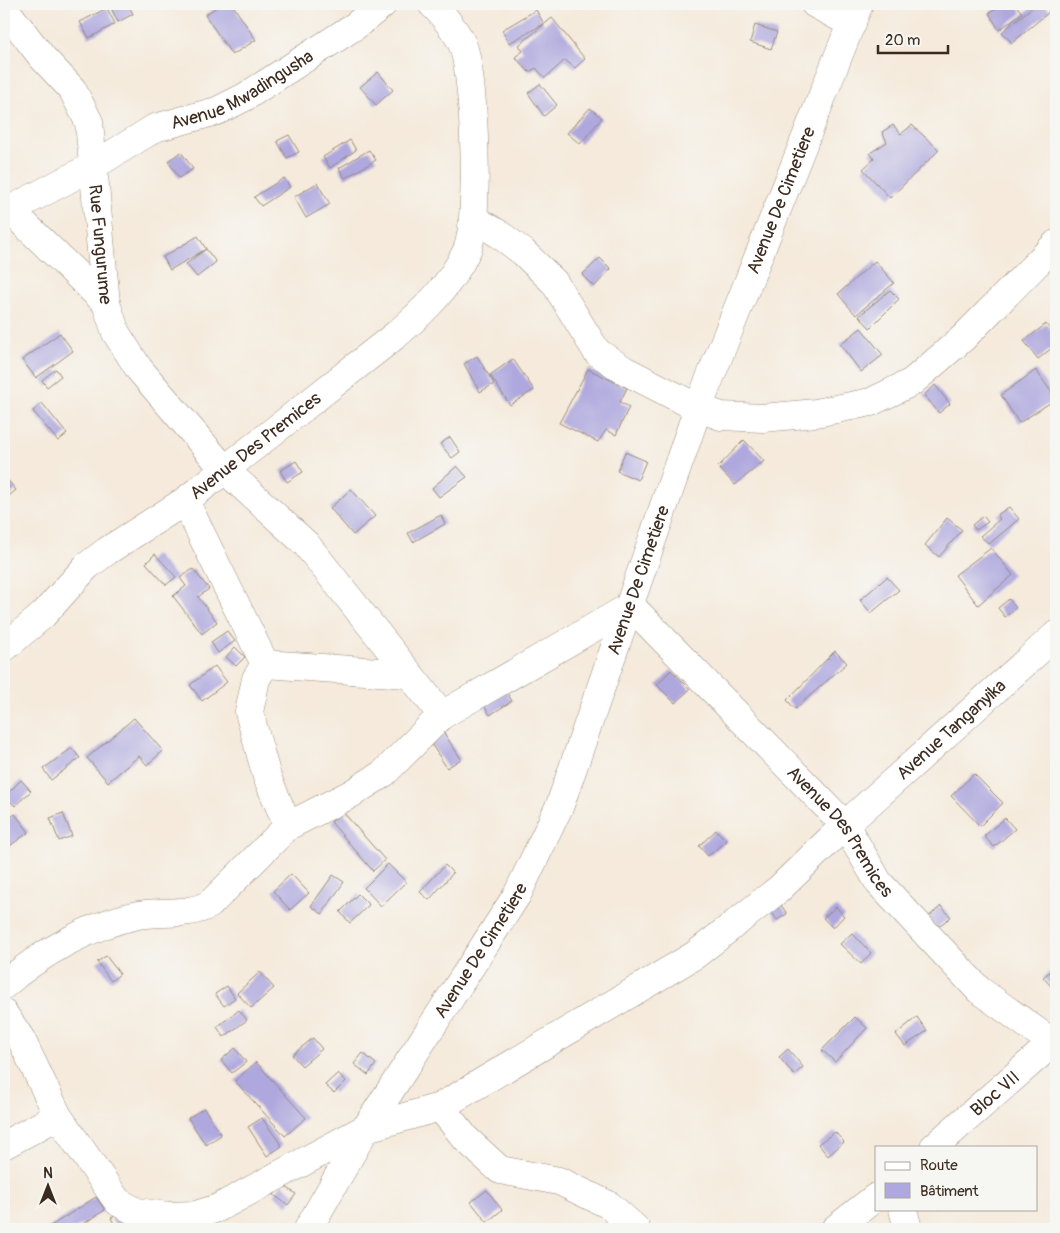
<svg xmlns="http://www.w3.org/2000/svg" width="1060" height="1233" viewBox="0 0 1060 1233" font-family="Pangolin,sans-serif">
  <rect width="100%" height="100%" fill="#f6f6f2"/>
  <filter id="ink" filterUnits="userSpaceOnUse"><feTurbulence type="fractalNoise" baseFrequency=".02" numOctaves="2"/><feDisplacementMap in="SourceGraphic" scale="10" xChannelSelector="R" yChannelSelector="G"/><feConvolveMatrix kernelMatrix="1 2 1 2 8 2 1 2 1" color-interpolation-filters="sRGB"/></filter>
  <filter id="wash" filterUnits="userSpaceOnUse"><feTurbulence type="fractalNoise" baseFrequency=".0096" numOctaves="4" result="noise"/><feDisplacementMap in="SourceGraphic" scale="20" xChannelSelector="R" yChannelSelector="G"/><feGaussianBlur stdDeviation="1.12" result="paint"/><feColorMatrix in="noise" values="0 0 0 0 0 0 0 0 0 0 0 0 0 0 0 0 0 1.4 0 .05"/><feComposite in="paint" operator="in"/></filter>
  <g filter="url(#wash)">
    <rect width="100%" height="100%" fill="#f5eadb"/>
    <g id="blocks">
      <path fill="#afa8de" d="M123 4H128L133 14 118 22 112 10Z
        M221 4H232L256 40 232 55 205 15Z
        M1005 4H1015L1022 13 999 30 989 13Z
        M1036 4H1044L1050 11 1012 43 1002 32Z
        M107 8 115 24 89 38 80 22Z
        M536 10 544 24 509 43 502 30Z
        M552 18 585 59 575 68 565 60 545 78 536 68 529 72 515 57 523 51 519 45Z
        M755 25 777 32 771 49 750 42Z
        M378 72 393 90 376 105 360 87Z
        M540 84 557 105 544 116 528 93Z
        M590 108 602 118 580 144 567 133Z
        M893 125 901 134 912 125 939 150 890 198 863 169 874 159 870 153 887 142 882 132Z
        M289 135 299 152 287 158 277 141Z
        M350 140 356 150 330 168 323 157Z
        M369 150 376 160 345 178 339 168Z
        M181 152 193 169 179 178 168 161Z
        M284 178 290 187 261 206 254 197Z
        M317 183 330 204 306 218 294 197Z
        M198 236 206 249 170 270 163 257Z
        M206 249 216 262 197 277 186 264Z
        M600 258 611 269 594 287 582 275Z
        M875 261 894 283 856 315 838 294Z
        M890 290 899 299 870 328 859 316Z
        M1046 324 1056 337V345L1038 359 1024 341Z
        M861 328 883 355 861 372 840 344Z
        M60 333 73 351 36 378 22 360Z
        M477 356 494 384 480 392 464 364Z
        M513 359 534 390 510 405 490 375Z
        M56 369 61 376 47 387 42 380Z
        M588 369 627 388 620 402 629 407 616 435 606 430 598 442 559 423Z
        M1036 370 1056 399 1019 423 1001 395Z
        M935 385 950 404 939 413 924 395Z
        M42 403 67 434 58 441 33 411Z
        M450 437 460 452 452 458 440 444Z
        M744 440 764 461 735 485 718 467Z
        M625 452 646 461 638 480 617 471Z
        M296 461 303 472 287 482 280 471Z
        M457 466 467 477 439 497 432 488Z
        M6 478 16 490 4 500V479Z
        M351 489 375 516 353 535 330 508Z
        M1009 507 1019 519 989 544 980 536 1000 519 997 515Z
        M441 515 445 524 413 542 408 533Z
        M983 516 988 522 976 530 972 525Z
        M947 518 962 530 939 557 925 545Z
        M991 548 1013 575 978 605 955 575Z
        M155 554 176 577 166 585 146 563Z
        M193 569 209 589 198 597 217 622 202 634 173 596 186 586 180 578Z
        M887 577 899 590 871 613 860 600Z
        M1009 599 1016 608 1005 617 998 608Z
        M227 631 235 641 218 653 211 642Z
        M235 647 245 657 236 666 226 657Z
        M835 651 847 663 795 709 787 700Z
        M215 666 227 682 202 701 190 685Z
        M671 670 690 689 675 703 657 685Z
        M502 685 512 701 490 715 480 699Z
        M134 718 163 751 147 765 139 756 108 782 87 758Z
        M444 733 461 759 447 768 430 742Z
        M72 748 80 758 51 780 43 769Z
        M974 774 1003 803 980 826 951 796Z
        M21 780 31 791 15 806 5 796Z
        M343 812 385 860 373 871 331 822Z
        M63 813 72 836 59 841 50 818Z
        M15 814 29 832 4 850V822Z
        M1005 818 1015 829 994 847 984 836Z
        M716 830 727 841 708 856 699 846Z
        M388 864 406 882 381 906 364 888Z
        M445 865 453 873 429 900 420 892Z
        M291 874 309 893 290 910 273 891Z
        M333 875 344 882 322 914 311 906Z
        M358 894 369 905 350 923 340 912Z
        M779 902 787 914 777 920 769 908Z
        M941 906 951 917 936 928 928 917Z
        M836 907 844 916 833 928 823 918Z
        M852 933 871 953 861 964 840 944Z
        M106 956 120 974 111 981 97 962Z
        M1056 967V992L1043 977Z
        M260 972 274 988 251 1008 237 993Z
        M227 986 235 998 224 1006 215 994Z
        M239 1010 247 1020 224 1037 217 1027Z
        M855 1017 867 1028 835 1062 822 1050Z
        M917 1017 927 1031 905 1046 896 1034Z
        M313 1038 322 1049 302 1066 292 1055Z
        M235 1048 246 1062 232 1073 221 1060Z
        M788 1049 803 1067 794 1075 779 1057Z
        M363 1053 376 1064 368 1075 354 1064Z
        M256 1062 306 1118 285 1136 235 1081Z
        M338 1073 346 1081 334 1093 325 1085Z
        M204 1108 221 1135 206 1145 188 1118Z
        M262 1118 282 1146 267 1156 248 1127Z
        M835 1132 844 1142 828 1156 818 1144Z
        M282 1184 296 1194 288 1205 274 1195Z
        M487 1190 502 1210 487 1222 471 1202Z
        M96 1197 105 1210 75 1229H46Z
        M125 1210 135 1229H117L111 1218Z"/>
    </g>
  </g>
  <g filter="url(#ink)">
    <use href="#blocks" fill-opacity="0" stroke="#988a7c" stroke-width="1"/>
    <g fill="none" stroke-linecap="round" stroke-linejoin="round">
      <defs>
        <g id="street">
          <path d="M815 4 852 24"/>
          <path id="s1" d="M4 8 42 57 72 89 89 122 106 303 116 333 139 369 225 470 306 544 442 715"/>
          <path d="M9 209 106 303"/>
          <path id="s2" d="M4 213 93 166 155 128 217 111 245 97 355 26 383 4"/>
          <path d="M474 219 499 234 523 252 554 282 597 352 624 370 698 408 721 416 763 418 816 413 871 402 912 382 963 338 1056 244"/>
          <path d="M185 501 265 664 256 679 249 712 267 777 288 826"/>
          <path id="s3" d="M4 648 43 615 87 566 107 551 185 501 397 334C425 310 451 285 467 250 480 219 475 80 463 46 459 35 441 12 432 4"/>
          <path d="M265 664 408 674"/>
          <path id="s4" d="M4 985C39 954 92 924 138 915 163 911 186 916 209 905L288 826 351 794 384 773 442 715 631 606 845 825 879 883 979 990 1053 1043 1056 1047"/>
          <path id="s5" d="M4 1014 21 1039 58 1116 118 1202 137 1212 167 1216 196 1215 218 1208 366 1128 440 1107 695 955 779 889 845 825 1056 635"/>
          <path d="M440 1107 466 1139 500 1170 559 1181 609 1205 636 1229"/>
          <path d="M4 1145 58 1116"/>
          <path id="s6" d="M934 1147 1056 1040"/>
          <path d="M903 1209 908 1229"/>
          <path id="s7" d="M308 1229 366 1128 517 895 560 805 698 408 859 4"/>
          <path d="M835 1229 876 1197"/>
        </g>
      </defs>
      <use href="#street" stroke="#988a7c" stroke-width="29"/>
      <use href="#street" stroke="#fff" stroke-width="28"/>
    </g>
  </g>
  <g text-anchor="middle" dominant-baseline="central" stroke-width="4" stroke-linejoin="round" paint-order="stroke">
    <g font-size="18" fill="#3b2a1e" stroke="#f6f6f2">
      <text stroke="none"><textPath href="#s2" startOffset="269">Avenue Mwadingusha</textPath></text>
      <text stroke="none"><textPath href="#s7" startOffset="1138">Avenue De Cimetiere</textPath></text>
      <text stroke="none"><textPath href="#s1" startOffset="266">Rue Fungurume</textPath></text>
      <text stroke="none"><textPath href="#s3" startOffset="324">Avenue Des Premices</textPath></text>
      <text stroke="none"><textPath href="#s7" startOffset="732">Avenue De Cimetiere</textPath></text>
      <text stroke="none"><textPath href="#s5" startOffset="1208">Avenue Tanganyika</textPath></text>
      <text stroke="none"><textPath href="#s4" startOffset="1055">Avenue Des Premices</textPath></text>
      <text stroke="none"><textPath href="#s7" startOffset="328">Avenue De Cimetiere</textPath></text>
      <text stroke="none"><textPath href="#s6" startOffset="81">Bloc VII</textPath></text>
    </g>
  </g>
  <rect width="1060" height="1233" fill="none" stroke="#f6f6f2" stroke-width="20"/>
  <rect x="875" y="1146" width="162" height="65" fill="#f6f6f2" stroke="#aba49d"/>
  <rect x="885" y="1162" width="25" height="8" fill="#ffffff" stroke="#aba49d"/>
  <text x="920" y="1170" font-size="15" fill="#3b2a1e">Route</text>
  <rect x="885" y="1183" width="25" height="15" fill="#afa8de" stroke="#aba49d"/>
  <text x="920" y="1196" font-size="15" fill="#3b2a1e">Bâtiment</text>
  <g transform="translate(48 1186)" stroke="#f6f6f2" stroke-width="4" paint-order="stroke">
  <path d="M0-4L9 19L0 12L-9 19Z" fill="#3b2a1e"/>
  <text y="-8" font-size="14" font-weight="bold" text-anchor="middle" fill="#3b2a1e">N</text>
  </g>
  <path d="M878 45v8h70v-8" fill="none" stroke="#3b2a1e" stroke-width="2.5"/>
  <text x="885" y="45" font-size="15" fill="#3b2a1e" stroke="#f6f6f2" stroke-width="4" paint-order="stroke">20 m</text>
</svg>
